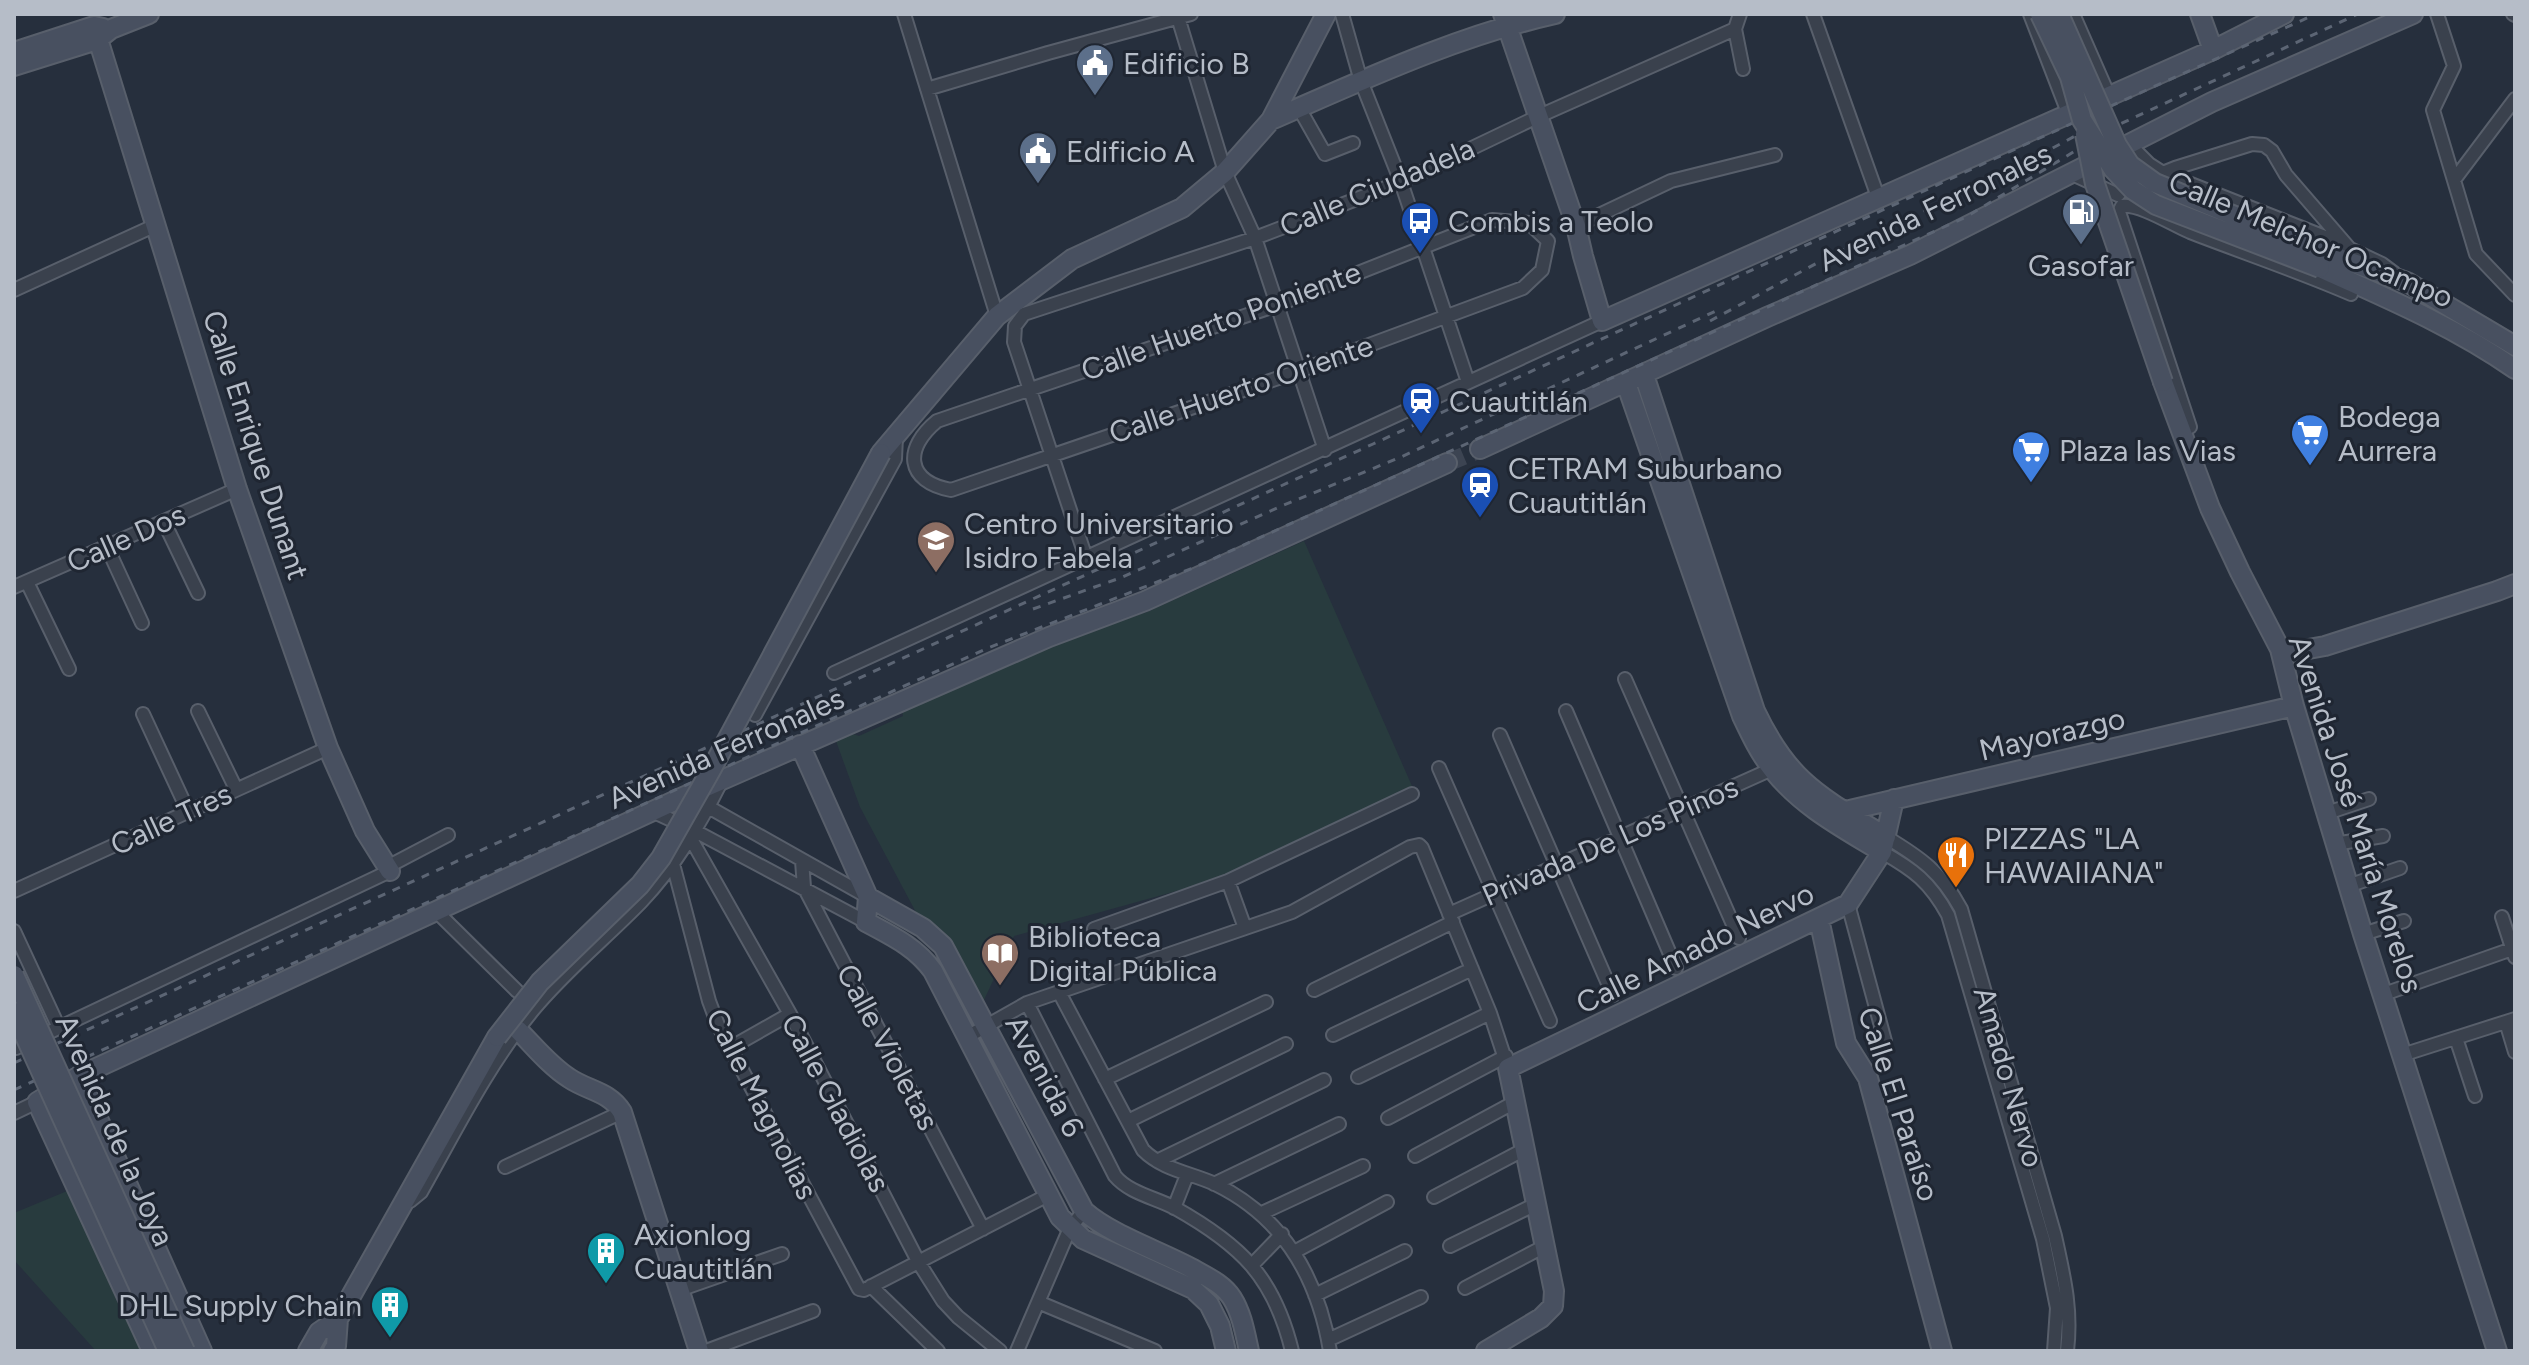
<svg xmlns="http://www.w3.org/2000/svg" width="2529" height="1365" viewBox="0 0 2529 1365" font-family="Figtree,sans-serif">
  <rect width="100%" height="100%" fill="#262f3d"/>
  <path fill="#283b3e" d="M1304 541 1412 786 1209 882 1014 936 983 1002 919 918 860 807 836 741 853 734 859 736 903 716 902 711 1067 638 1147 612Z
    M72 1189 141 1351H96L14 1260V1213Z"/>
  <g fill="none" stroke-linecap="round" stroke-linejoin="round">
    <path stroke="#3c4452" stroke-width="18" stroke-dasharray="18 9" stroke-linecap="butt" d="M1447 463 1480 449"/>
    <defs>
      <path id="street" d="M904 14 997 316
        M1177 14 1225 172 1255 238 1325 450
        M1342 14 1361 81 1401 182 1468 382
        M1740 14 1735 29 1743 69
        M1813 14 1878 197
        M2030 14 2069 115
        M2073 14 2109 96
        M2437 14 2454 66 2433 110 2476 254 2515 295
        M2513 14 2515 15
        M927 89 1048 53 1191 14
        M1299 108 1325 154 1353 143
        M2129 144 2149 164 2163 173 2325 237 2382 264 2394 273
        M2070 173 2118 195 2123 189 2175 168 2252 144 2264 145 2272 151 2286 175 2349 248
        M2454 180 2515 99
        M1492 220 1529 223 1548 241 1542 270 1523 288 1299 371 951 490C905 481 904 448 937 421L1277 305Z
        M1576 226 1671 181 1775 155
        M14 290 156 225
        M2190 427 2119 212 2122 206C2141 204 2171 224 2190 232 2244 253 2298 271 2351 294
        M164 522 198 593
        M107 547 142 623
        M1086 558 1014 342 1015 326 1024 314 1255 238 1401 182 1537 117 1735 29
        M27 582 69 669
        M14 587 237 489
        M834 673 1602 321
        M1625 679 1739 938
        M198 711 236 789
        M1566 711 1676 968
        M143 714 188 811
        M755 715 895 459 896 437
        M1500 735 1613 995
        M1439 768 1550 1021
        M703 804 868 897
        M652 811 695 831 866 922
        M2327 813 2369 799
        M1886 837C1921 858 1941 872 1961 909L2055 1236C2064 1277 2072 1309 2067 1351
        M691 839 790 1014 919 1263 943 1301 958 1317 1000 1351
        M2335 844 2383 836
        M1882 852C1914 870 1930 882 1948 915L2043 1239 2057 1308 2054 1351
        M802 861 804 887 983 1229
        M673 864 709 1001 718 1025 859 1289 864 1290 1048 1195
        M389 866 448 835
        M1228 881 1245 928
        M2348 886 2400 868
        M14 891 328 748
        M1848 904 1885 1041
        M436 911 517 991
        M1449 914 1772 769
        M2502 917 2515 957
        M1094 929 1228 881 1412 794
        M14 931 59 1028
        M2363 934 2404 921
        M1314 990 1453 922
        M1059 992 1143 1150C1163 1170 1191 1173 1215 1184 1283 1217 1318 1278 1330 1351
        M2384 994 2512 949
        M1027 1003 1115 1176C1129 1193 1156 1198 1175 1208 1241 1245 1274 1277 1292 1351
        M2506 1022 2515 1052
        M1333 1035 1472 969
        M967 1037 1027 1003 1292 912 1410 847 1419 845 1422 848 1490 1013 1508 1068
        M2456 1038 2475 1096
        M14 1044 16 1048 390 871
        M730 1048 790 1014
        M2402 1055 2515 1019
        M1358 1077 1490 1013
        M1105 1079 1266 1002
        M14 1113 37 1102
        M1388 1118 1506 1056
        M1128 1121 1286 1044
        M1415 1156 1515 1102
        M1157 1161 1324 1080
        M505 1167 622 1112
        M1214 1184 1339 1124
        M1434 1197 1525 1149
        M410 1201 421 1192C456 1130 488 1065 533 1010 565 971 606 938 641 902 676 865 700 824 722 780
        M1174 1208 1187 1175
        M1262 1213 1363 1166
        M1450 1246 1536 1204
        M1294 1252 1387 1202
        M1252 1265 1282 1234
        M871 1286 938 1351
        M1465 1288 1545 1246
        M679 1290 782 1254
        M1315 1295 1405 1251
        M1038 1302 1155 1351
        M1328 1340 1421 1297
        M706 1351 813 1311
        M1017 1351 1070 1228 1084 1211"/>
      <path id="secondary" d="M1503 14 1576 226 1583 256 1602 321 2213 50 2284 14
        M2200 14 2213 50
        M94 26 237 489 328 748 365 831 390 871
        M14 52 94 26 103 28
        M14 66 97 40 111 29 149 14
        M1271 120C1363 80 1457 36 1555 14
        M2322 252 2407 282 2515 346
        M2320 268C2387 298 2455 327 2515 369
        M1644 375 1755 711C1789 783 1821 797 1886 837
        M2163 382 2210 508 2240 572 2280 649 2294 706 2363 934 2497 1351
        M1626 383 1742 716C1751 735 1760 754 1773 770 1802 807 1843 828 1882 852
        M1480 449 1767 317 1910 255 2212 102 2413 14
        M881 453 997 316 1072 259 1182 208 1225 172 1271 120 1326 14
        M2280 649 2292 652 2325 646 2497 591 2515 584
        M800 745 868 897 866 922C892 936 916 947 933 971L1060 1217 1083 1239 1193 1289 1209 1304 1220 1326 1226 1351
        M1837 813 2294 706
        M868 897 923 928 943 946 1084 1211C1111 1235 1160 1251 1193 1269 1207 1277 1223 1284 1232 1298 1242 1314 1245 1333 1249 1351
        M1819 919 1846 1043 1868 1078 1942 1351
        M518 1030C534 1046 550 1066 569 1078 588 1091 609 1091 622 1112L699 1351
        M79 1076 202 1351
        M152 1351 37 1102 79 1076 683 797 1049 637 1145 601 1447 463
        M308 1351 319 1332 338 1319 497 1037
        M333 1351 336 1346 338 1319
        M1486 1351 1541 1318 1553 1306 1554 1291 1508 1068 1848 904 1882 852 1894 799"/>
    </defs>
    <use href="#street" stroke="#585f6b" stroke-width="16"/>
    <use href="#secondary" stroke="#585f6b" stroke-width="22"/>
    <use href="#street" stroke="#3a414d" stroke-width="12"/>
    <use href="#secondary" stroke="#485060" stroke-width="18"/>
    <path stroke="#5c6574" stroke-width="3" stroke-dasharray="8 8" stroke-linecap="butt" d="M1710 321 1830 256 2038 156 2088 129
      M1033 609 1120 578 1284 505 1401 457 1718 310
      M14 1063 1373 444 2035 140 2316 14
      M14 1090 988 648 1193 568 1966 217 2118 125 2358 14"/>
    <defs>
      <path id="secondary-bridge" d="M2040 14 2070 77 2082 120 2113 169 2133 190 2156 205 2320 268
        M2059 14 2117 145 2130 165 2155 183 2322 252
        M2085 134 2095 184 2163 382
        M14 975 185 1351
        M14 1012 168 1351
        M497 1037 540 982 640 885 661 858 711 770 881 453"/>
    </defs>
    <use href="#secondary-bridge" stroke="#585f6b" stroke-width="22" stroke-linecap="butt"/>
    <use href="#secondary-bridge" stroke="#485060" stroke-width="18"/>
  </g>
  <defs>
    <symbol id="civic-pin" viewBox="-11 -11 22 30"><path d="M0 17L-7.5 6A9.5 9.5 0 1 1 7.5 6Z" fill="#5c6f8a" stroke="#1f2632"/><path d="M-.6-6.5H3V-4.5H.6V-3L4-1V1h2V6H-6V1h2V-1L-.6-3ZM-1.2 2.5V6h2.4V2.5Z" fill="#fff"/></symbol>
    <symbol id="fuel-pin" viewBox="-11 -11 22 30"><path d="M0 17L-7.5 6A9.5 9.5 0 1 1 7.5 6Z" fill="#5c6f8a" stroke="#1f2632"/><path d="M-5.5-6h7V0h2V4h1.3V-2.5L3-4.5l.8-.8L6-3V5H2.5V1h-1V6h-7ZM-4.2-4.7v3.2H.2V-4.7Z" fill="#fff"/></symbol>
    <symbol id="bus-pin" viewBox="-11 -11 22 30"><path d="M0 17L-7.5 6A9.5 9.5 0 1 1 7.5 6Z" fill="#1a4fb4" stroke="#1f2632"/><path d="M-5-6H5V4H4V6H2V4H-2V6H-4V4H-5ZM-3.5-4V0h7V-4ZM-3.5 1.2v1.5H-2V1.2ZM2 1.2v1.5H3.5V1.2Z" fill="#fff"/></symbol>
    <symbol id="station-pin" viewBox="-11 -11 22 30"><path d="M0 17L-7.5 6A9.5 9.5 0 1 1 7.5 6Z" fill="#1a4fb4" stroke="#1f2632"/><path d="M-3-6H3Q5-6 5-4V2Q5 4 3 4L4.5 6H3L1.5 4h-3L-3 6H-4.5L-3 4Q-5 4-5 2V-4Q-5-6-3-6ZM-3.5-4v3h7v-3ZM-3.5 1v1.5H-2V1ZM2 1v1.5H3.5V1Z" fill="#fff"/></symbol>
    <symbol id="supermarket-pin" viewBox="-11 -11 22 30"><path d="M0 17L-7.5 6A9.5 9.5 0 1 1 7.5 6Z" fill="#3f7fe0" stroke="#1f2632"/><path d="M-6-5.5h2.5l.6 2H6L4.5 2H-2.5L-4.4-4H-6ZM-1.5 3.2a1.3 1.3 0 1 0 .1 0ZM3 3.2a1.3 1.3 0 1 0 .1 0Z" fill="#fff"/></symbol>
    <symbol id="university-pin" viewBox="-11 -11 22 30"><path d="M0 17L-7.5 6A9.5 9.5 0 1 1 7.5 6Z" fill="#8d6e63" stroke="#1f2632"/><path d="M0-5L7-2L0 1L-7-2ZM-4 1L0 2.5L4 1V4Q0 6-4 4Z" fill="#fff"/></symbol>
    <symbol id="restaurant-pin" viewBox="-11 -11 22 30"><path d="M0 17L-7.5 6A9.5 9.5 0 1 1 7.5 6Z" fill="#e8710a" stroke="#1f2632"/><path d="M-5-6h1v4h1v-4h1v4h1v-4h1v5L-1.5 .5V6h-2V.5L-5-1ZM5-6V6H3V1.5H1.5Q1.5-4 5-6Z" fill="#fff"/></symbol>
    <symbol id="library-pin" viewBox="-11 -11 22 30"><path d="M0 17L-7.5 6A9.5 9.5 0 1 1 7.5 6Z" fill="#8d6e63" stroke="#1f2632"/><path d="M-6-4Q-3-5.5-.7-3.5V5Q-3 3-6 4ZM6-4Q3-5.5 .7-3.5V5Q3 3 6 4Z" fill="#fff"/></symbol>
    <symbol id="building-pin" viewBox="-11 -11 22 30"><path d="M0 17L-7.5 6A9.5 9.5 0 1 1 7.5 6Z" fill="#0f9aa8" stroke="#1f2632"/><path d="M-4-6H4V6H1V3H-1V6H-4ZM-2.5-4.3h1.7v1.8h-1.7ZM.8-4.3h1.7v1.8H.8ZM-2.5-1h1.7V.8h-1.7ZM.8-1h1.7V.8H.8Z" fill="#fff"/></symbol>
  </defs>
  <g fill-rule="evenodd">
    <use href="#civic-pin" x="1073" y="41" width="44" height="60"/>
    <use href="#civic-pin" x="1016" y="129" width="44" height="60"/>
    <use href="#fuel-pin" x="2059" y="190" width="44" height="60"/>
    <use href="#bus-pin" x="1398" y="199" width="44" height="60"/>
    <use href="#station-pin" x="1399" y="379" width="44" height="60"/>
    <use href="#supermarket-pin" x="2288" y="411" width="44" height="60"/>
    <use href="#supermarket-pin" x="2009" y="428" width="44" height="60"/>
    <use href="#station-pin" x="1458" y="463" width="44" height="60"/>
    <use href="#university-pin" x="914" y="518" width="44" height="60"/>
    <use href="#restaurant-pin" x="1934" y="833" width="44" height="60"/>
    <use href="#library-pin" x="978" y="931" width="44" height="60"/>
    <use href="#building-pin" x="584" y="1229" width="44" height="60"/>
    <use href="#building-pin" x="368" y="1283" width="44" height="60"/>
  </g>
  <g text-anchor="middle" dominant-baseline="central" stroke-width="6" stroke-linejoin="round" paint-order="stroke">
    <g font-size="30" fill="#b6bdc8" stroke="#1f2632" text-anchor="start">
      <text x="1123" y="63">Edificio B</text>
      <text x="1066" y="151">Edificio A</text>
      <text x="1448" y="221">Combis a Teolo</text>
      <text x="2081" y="265" text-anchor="middle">Gasofar</text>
      <text x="1449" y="401">Cuautitlán</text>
      <text x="2338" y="416">Bodega<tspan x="2338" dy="34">Aurrera</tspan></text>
      <text x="2059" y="450">Plaza las Vias</text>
      <text x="1508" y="468">CETRAM Suburbano<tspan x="1508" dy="34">Cuautitlán</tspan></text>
      <text x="964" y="523">Centro Universitario<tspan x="964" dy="34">Isidro Fabela</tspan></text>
      <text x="1984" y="838">PIZZAS "LA<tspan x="1984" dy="34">HAWAIIANA"</tspan></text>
      <text x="1028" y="936">Biblioteca<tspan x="1028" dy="34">Digital Pública</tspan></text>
      <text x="634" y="1234">Axionlog<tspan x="634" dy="34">Cuautitlán</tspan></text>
      <text x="362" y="1305" text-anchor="end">DHL Supply Chain</text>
    </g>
    <g font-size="30" fill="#b6bdc8" stroke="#1f2632">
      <text transform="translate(1377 187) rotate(-23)">Calle Ciudadela</text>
      <text transform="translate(1935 207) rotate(-26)">Avenida Ferronales</text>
      <text transform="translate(2311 239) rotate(23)">Calle Melchor Ocampo</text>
      <text transform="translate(1221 321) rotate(-20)">Calle Huerto Poniente</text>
      <text transform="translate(1241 389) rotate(-19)">Calle Huerto Oriente</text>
      <text transform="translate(256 445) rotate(72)">Calle Enrique Dunant</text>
      <text transform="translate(126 538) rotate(-24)">Calle Dos</text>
      <text transform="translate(2052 734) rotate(-13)">Mayorazgo</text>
      <text transform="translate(726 748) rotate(-24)">Avenida Ferronales</text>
      <text transform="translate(2356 814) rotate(72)">Avenida José María Morelos</text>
      <text transform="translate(171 819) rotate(-25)">Calle Tres</text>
      <text transform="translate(1610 841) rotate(-24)">Privada De Los Pinos</text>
      <text transform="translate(1695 948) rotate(-26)">Calle Amado Nervo</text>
      <text transform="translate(888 1047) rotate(62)">Calle Violetas</text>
      <text transform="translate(1045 1076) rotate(62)">Avenida 6</text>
      <text transform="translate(2009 1077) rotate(74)">Amado Nervo</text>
      <text transform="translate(836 1103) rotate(62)">Calle Gladiolas</text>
      <text transform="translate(762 1104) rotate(63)">Calle Magnolias</text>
      <text transform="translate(1899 1104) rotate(72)">Calle El Paraíso</text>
      <text transform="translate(115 1130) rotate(66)">Avenida de la Joya</text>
    </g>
  </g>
  <rect width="2529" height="1365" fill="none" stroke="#b6bdc8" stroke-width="32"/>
</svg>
